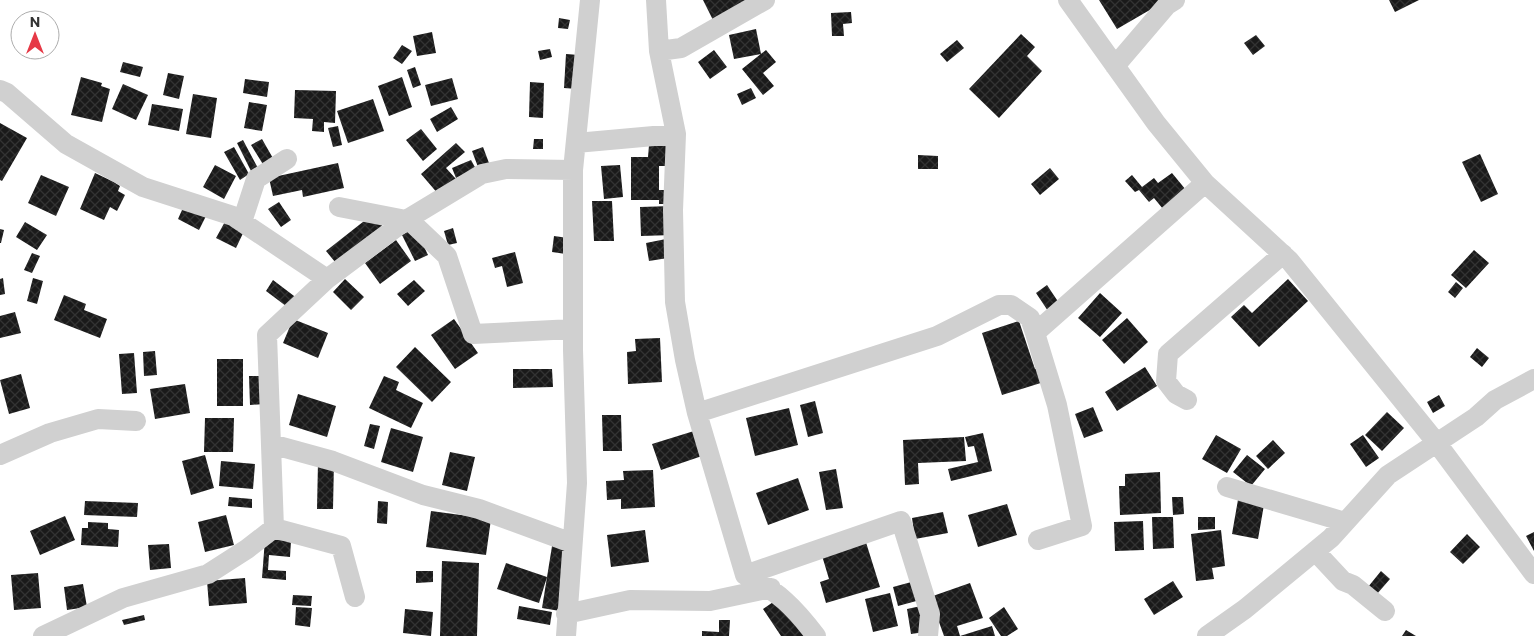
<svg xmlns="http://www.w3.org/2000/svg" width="1534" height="636" viewBox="0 0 1534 636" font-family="Commissioner,sans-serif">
  <defs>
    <pattern id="building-cross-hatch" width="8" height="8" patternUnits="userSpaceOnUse" patternTransform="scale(1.25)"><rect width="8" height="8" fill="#1a1a1a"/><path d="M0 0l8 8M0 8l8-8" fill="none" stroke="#333"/></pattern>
  </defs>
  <rect width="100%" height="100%" fill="#fff"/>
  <path fill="url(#building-cross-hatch)" d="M703 0H753L715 24Z
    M1099 0H1167L1117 29Z
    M1389 0H1419L1395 12Z
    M851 12 852 23 843 24 844 36H832L831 13Z
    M559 18 570 20 568 29 558 28Z
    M756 29 761 54 734 59 729 35Z
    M432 32 436 53 417 56 413 36Z
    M1021 34 1035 47 1027 56 1042 71 999 118 969 89Z
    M1256 35 1265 46 1253 55 1244 43Z
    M957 40 964 48 947 62 940 54Z
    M402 45 412 51 402 64 393 58Z
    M550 49 552 57 540 60 538 51Z
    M714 50 727 67 710 79 698 62Z
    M766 50 776 62 763 73 774 86 763 95 742 69Z
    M566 54 579 55 577 89 564 88Z
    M123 62 143 67 140 77 120 72Z
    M415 67 421 85 413 88 407 70Z
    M168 73 184 76 179 99 163 95Z
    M81 77 102 83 101 86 110 89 102 122 71 115Z
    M402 77 412 107 389 116 378 86Z
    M452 78 458 99 431 106 425 85Z
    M245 79 269 82 267 97 243 93Z
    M530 82 544 83 543 118 529 117Z
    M123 84 148 95 136 120 112 109Z
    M751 88 756 98 742 105 737 94Z
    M295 90 336 91 335 123 324 122V132L312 131 313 119 294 118Z
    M193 94 217 98 211 138 186 134Z
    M373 99 384 131 348 143 337 111Z
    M249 102 267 105 262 131 244 128Z
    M152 104 183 109 179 131 148 125Z
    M451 107 458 119 437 132 430 119Z
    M0 123 27 138 2 181 0 180Z
    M338 126 342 145 333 147 328 128Z
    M421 129 437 149 423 161 406 140Z
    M262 139 274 160 264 166 251 145Z
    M534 139H543V149H533Z
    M243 140 259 170 252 173 237 143Z
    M456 143 465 152 446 168 456 179 439 195 421 174Z
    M649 145H671V166H659V190H672V204H659V200H631V157H648Z
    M234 147 249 174 240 180 224 152Z
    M483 147 489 163 478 167 472 151Z
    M1480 154 1498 194 1481 202 1462 162Z
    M918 155 938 156V169H918Z
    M471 160 476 169 456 178 452 168Z
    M338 163 344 188 303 197 302 190 273 196 269 178Z
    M215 165 236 176 224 199 203 187Z
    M620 165 623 197 604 199 601 166Z
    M1050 168 1059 179 1040 195 1031 184Z
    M95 173 114 182 120 186 118 191 125 195 117 211 110 207 104 220 80 209Z
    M1172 173 1186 190 1163 209 1154 198 1149 202 1139 190 1135 192 1125 181 1132 175 1142 187 1154 178 1158 183Z
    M41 175 69 187 56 216 28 203Z
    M186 201 208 212 199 230 178 219Z
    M592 201H612L614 241H594Z
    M279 202 291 220 281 227 268 209Z
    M672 206 673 235 641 236 640 207Z
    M373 214 386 231 340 268 326 251Z
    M227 218 246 227 236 248 216 238Z
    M25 222 47 235 37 250 16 237Z
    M415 228 428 255 415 261 402 235Z
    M453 228 457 243 448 245 444 231Z
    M0 229 4 230 1 243H0Z
    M554 236 568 238 566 254 552 252Z
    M671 238 674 257 649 261 646 243Z
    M396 240 411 261 380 284 365 263Z
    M1474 250 1489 263 1466 288 1451 275Z
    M515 252 523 283 507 287 502 266 495 268 492 258Z
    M32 253 40 256 32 273 24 270Z
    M3 278 5 294 0 295V279Z
    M33 278 43 281 37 304 27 301Z
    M345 279 364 297 351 310 333 292Z
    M1288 279 1308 301 1259 347 1231 317 1244 305 1252 313Z
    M273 280 298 299 290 309 266 291Z
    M414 280 425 291 408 306 397 294Z
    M1456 282 1463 288 1455 298 1448 292Z
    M1047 285 1061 306 1050 314 1036 293Z
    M1100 293 1122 313 1100 337 1078 318Z
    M64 295 86 304 84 310 107 319 100 338 54 320Z
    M15 312 21 333 0 338V316Z
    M1127 318 1148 342 1124 364 1102 340Z
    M293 319 328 333 318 358 283 343Z
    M454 319 478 353 455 369 431 335Z
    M1019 321 1035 369 1042 367 1047 381 1002 395 982 333Z
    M660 338 662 382 628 384 627 352 636 351 635 339Z
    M415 347 451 382 432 402 396 367Z
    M1477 348 1489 358 1482 367 1470 357Z
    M155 351 157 375 144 376 143 352Z
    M134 353 137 393 122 394 119 354Z
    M217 359H243V406H217Z
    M1145 367 1157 386 1117 411 1105 392Z
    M513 369H552L553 387 513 388Z
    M21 374 30 408 9 414 0 380Z
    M249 376H264L265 404 250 405Z
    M384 376 399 382 396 390 423 403 411 428 369 408Z
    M185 384 190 413 155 419 150 389Z
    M298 394 336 406 327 437 289 425Z
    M1439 395 1445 406 1433 413 1427 402Z
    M815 401 823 433 808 437 800 405Z
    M1093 407 1103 431 1084 438 1075 414Z
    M789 408 798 445 755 456 746 418Z
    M1387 412 1404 428 1382 451 1365 435Z
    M602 415H621L622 451H603Z
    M205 418H234L233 452H204Z
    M370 424 380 426 374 449 364 446Z
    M391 428 423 437 413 472 381 462Z
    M694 431 702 456 661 470 652 444Z
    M983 433 992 471 951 481 948 469 978 462 974 446 968 447 965 437Z
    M1216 435 1241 449 1227 473 1202 459Z
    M1363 435 1379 458 1366 467 1350 444Z
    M964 437 966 461 918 463 919 484 905 485 903 440Z
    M1273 440 1285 453 1268 469 1256 456Z
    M450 452 475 457 467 491 442 485Z
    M205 455 214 488 191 495 182 461Z
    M1247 455 1265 469 1251 486 1233 472Z
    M221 461 255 464 253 489 219 486Z
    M318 462H334L333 509H317Z
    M836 469 843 508 826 510 819 472Z
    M653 470 655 507 621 509V499L607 500 606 481 624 480 623 471Z
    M1160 472 1161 513 1120 515 1119 486H1125V474Z
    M798 478 809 510 768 525 756 493Z
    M1239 494 1265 499 1258 539 1232 534Z
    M229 497 252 499V508L228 506Z
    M1172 497H1183L1184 514 1173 515Z
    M85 501 138 503 137 517 84 515Z
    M378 501 388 502 387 524 377 523Z
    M1007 504 1017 535 978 547 968 515Z
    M431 511 491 519 486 555 426 547Z
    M943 512 948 533 915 539 912 518Z
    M226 515 234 545 205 552 198 522Z
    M65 516 75 540 40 555 30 531Z
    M1152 517H1173L1174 548 1153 549Z
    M1198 517H1215V529L1198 530Z
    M1143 521 1144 550 1115 551 1114 522Z
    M88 522 108 523V529L119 530 118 547 81 545 82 528H88Z
    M645 530 649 562 611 567 607 535Z
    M1221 530 1225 566 1212 568 1214 579 1196 581 1191 534Z
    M1534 532V551L1526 536Z
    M1467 534 1480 547 1463 564 1450 552Z
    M864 536 880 587 826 603 820 582 829 579 820 549Z
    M265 539 291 541 290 557 269 555 268 570 286 571V580L262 578Z
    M553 540 571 543 560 611 542 608Z
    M169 544 171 568 150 570 148 545Z
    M442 561 479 563 477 636H440Z
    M506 563 547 577 539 603 497 589Z
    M416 571H433V582L416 583Z
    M1381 571 1390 579 1377 594 1368 587Z
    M38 573 41 608 14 610 11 575Z
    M245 578 247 603 209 606 207 581Z
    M915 581 920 600 898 606 893 587Z
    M1173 581 1183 597 1154 615 1144 599Z
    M970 583 983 618 957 626 960 636H944L930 597Z
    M83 584 87 607 67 610 64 587Z
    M890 593 898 626 873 632 865 599Z
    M293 595 312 596 311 606 292 605Z
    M779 598 805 636H781L763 609Z
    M519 606 552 612 550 625 517 619Z
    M921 606 925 632 911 634 907 609Z
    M296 607 312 608 310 627 295 625Z
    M1004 607 1018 629 1007 636H1001L989 618Z
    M405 609 433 612 431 636 403 633Z
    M144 615 145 620 124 625 122 620Z
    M719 620H730L729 636H702V631L719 632Z
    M992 626 995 636H960Z
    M1406 630 1416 636H1402Z"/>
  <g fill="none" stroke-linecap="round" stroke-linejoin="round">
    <path stroke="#d0d0d0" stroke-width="20" d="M656 0 659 51 676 134 673 210 675 302 685 360 697 413 745 575C778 591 794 607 816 636
      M1068 0 1156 123 1205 183 1289 260 1436 442 1534 574
      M659 51 681 48 765 0
      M1115 66 1167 5 1175 0
      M0 90 7 93 66 144 143 187 233 216 327 279
      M576 143 676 134
      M339 207 406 220
      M408 219 447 256 473 334 573 329
      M242 222 256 179 287 159
      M1035 333 1205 183
      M1187 400 1176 394 1166 381 1168 354 1283 254
      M697 413 937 336 999 305H1011L1030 318 1035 333 1057 405 1082 526 1038 540
      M271 444 333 461 423 495 479 509 572 543
      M0 455 50 433 98 419 136 421
      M1227 487 1345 522
      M274 528 341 546 355 597
      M1315 551 1343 581 1353 585 1385 611
      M745 575 901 521 930 614 928 636
      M566 614 630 600 710 601 771 588
      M43 636 123 598 208 574 247 549 274 528 267 335 327 279 406 220 482 174 506 169 573 170
      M566 636 577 483 573 350V170L590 0
      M1207 636 1245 609 1331 538 1388 475 1476 417 1495 400 1534 379"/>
  </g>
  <g transform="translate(35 35)"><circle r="24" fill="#ffffff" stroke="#adadad"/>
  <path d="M0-4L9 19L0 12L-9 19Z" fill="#e63946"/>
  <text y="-8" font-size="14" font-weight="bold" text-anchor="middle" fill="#333333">N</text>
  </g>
</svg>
